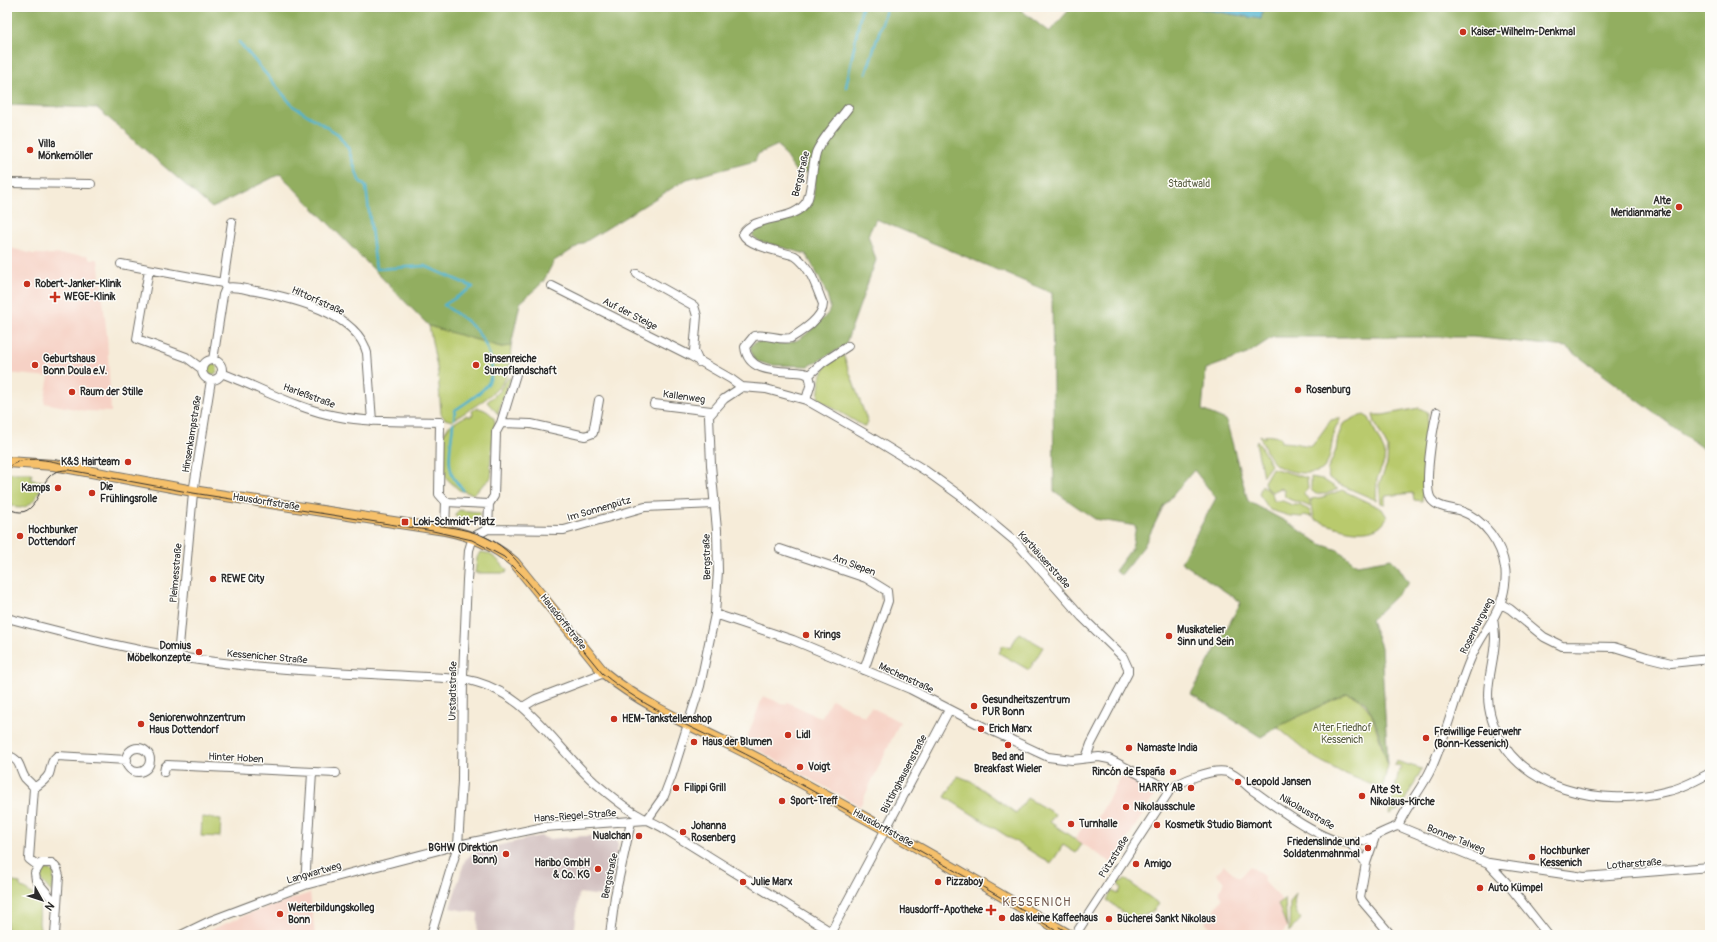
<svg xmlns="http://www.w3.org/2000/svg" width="1717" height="942" viewBox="0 0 1717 942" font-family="Pangolin,sans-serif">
  <rect width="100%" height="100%" fill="#fdfcf7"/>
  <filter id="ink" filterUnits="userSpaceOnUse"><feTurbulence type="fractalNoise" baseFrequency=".025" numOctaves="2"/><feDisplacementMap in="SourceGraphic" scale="8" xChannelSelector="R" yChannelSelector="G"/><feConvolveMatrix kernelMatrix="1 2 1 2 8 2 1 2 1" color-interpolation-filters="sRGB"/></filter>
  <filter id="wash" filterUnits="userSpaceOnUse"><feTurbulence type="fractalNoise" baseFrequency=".012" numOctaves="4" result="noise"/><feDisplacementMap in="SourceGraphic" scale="16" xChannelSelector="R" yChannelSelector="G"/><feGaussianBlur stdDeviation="0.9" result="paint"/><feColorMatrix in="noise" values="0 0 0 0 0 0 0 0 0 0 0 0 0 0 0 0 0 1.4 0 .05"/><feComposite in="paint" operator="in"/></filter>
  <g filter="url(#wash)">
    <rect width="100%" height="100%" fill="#f6ecd9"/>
    <path fill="#f6d1c5" d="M7 247 33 254 88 255 89 259H98L107 335 111 412 86 411 44 403 49 377 7 373Z
      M763 696 786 705 787 702 821 718 832 699 865 717 871 707 900 722 860 806 745 743Z
      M1124 772 1151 786 1156 793 1112 863 1075 839 1086 822 1093 826Z
      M1224 865 1239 878 1250 866 1265 877 1263 880 1283 901 1278 905 1287 927 1281 935 1209 934 1210 926 1205 923 1222 899 1219 894V890L1225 882 1216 874Z
      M310 893 315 935H199L250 913Z"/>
    <path fill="#d1bfbf" d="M540 836 549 839 583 836H614L617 838 618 845 610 897 579 893 574 935 477 934 478 913 450 908 465 860 475 851Z"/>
    <path fill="#b9ca6d" stroke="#727a4c" d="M429 326 501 347 511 346C510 356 511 366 507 375 500 393 468 410 452 421L445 419 441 414 438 373Z
      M843 354 868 423 865 427 818 399 820 379 826 365Z
      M206.5 369a5.5 5.5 0 1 1 11 0a5.5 5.5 0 1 1-11 0Z
      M508 378H511L498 412 500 416 487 402 501 390 500 389Z
      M477 408C484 408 495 415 495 423 494 437 491 452 490 467L492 469 491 478 473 494 459 490 444 476 443 435 449 426 467 415 469 417 473 415 472 411Z
      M1419 408 1428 412 1422 501 1414 500 1413 493 1385 496V504L1381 503 1379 485 1387 464 1388 448 1375 423 1373 415H1383Z
      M1364 415 1369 418 1385 453 1384 462 1377 479 1376 500 1336 483 1329 478 1327 471 1336 450 1338 437 1343 424 1356 417Z
      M1340 418C1340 423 1336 425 1335 429 1331 442 1332 457 1324 468 1315 478 1282 472 1274 463 1267 456 1263 445 1260 435L1265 438V435L1280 437 1281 442C1293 442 1301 445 1312 446L1331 420Z
      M1257 440 1271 465 1263 476 1256 443Z
      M1272 468 1307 478 1308 489 1304 493V495L1310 500V507C1301 502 1293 502 1285 497L1284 490 1281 488 1272 492 1266 488 1264 482Z
      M7 473H32L31 480 43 481C39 493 34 507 19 508L7 504Z
      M1311 477 1322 479 1338 489 1326 494H1316L1311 490Z
      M1262 485 1272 494 1274 501H1283L1292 505H1299L1309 510 1312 517 1304 515 1302 517 1290 516 1270 510 1259 494Z
      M1342 490 1382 509 1387 517C1375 543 1333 527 1314 519L1311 499 1323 497Z
      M459 510 479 512 480 515 476 519H459L455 514Z
      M480 552C492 552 500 562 507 570L506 573H475L477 558Z
      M1019 633 1043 647 1029 670 999 653 1003 645 1010 648Z
      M1347 693 1361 700 1371 713 1388 765 1382 789 1341 772 1315 758 1277 727Z
      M1396 761 1422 769 1400 809 1389 814 1399 770 1401 769V766L1394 765Z
      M958 776 971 781 1016 813 1027 798 1055 814 1050 822 1082 844 1076 853 1063 845 1051 864 945 797Z
      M202 817 221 819 220 837 201 836Z
      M45 869 51 870 54 873 53 890 51 892 41 880 40 873Z
      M1125 879 1159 904 1153 911 1132 919 1107 900 1112 891 1118 894 1121 889 1118 883 1119 881 1121 882Z
      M7 881 20 883V886L40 900 39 923 41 935 7 933Z
      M1296 893C1293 903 1294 911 1301 919L1289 932 1290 903Z
      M1285 899 1287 927 1278 904Z"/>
    <path fill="#92ae60" stroke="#5e6c46" d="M7 7H1017L1049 32 1072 7H1190L1261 19 1263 7H1710V454L1566 347 1473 337H1273L1247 354 1206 369 1202 410 1226 420 1248 501 1292 525 1320 544 1338 550 1357 565 1391 559 1398 566 1409 583 1371 620 1381 647 1388 765C1382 747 1377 719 1366 704 1362 698 1354 696 1347 693L1277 727 1261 737 1191 694 1241 602 1181 562 1216 498 1194 470 1163 507 1144 546 1121 575 1115 571 1132 548 1136 526 1095 519 1054 491 1052 293 876 219 868 235 876 260 845 346 809 366 770 365 756 361C736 331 777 346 788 343 801 341 811 330 820 321 825 317 830 313 830 306 827 290 814 268 806 254L759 241 752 235 757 229 798 212 813 200 816 172H796L778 145 758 154 755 161 687 179 554 261 543 282 520 303 511 346 501 347 429 326 280 174 212 208 97 108 7 105Z"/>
    <path fill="#4fb3ce" stroke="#3d6f7c" d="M1190 7H1263L1261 19Z"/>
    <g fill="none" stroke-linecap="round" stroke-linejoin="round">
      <path stroke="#4fb3ce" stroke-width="2.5" d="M239 42 293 106 338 134 348 148 359 180 366 187 376 269 425 266 473 287 444 305C454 312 466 319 474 328 486 341 499 368 487 385 479 395 466 403 455 410L454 419
        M866 74 887 7
        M846 87 862 7
        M453 424C451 446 443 473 462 488L463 490"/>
    </g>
  </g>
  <g filter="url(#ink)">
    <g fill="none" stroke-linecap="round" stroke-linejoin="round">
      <defs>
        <path id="minor" d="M7 183 91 184
          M121 264 223 283
          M149 270 137 339 186 357 202 369
          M637 274 694 306 697 316 694 351 699 362
          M552 286 691 356 731 379 742 387
          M226 288C235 285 247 290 256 291 292 298 357 313 367 353L372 421
          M226 288 223 283 232 222
          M213 360 223 295 226 288
          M202 370a10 10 0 1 1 20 0a10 10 0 1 1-20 0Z
          M221 373C259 387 297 409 336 416 370 423 406 421 440 422L439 494 446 502 489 504
          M809 375 804 373C783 370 748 375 745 347L754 336C766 333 779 341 791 338 802 331 823 318 823 304 816 287 811 267 795 256 783 252 748 246 743 234 754 214 795 223 807 201 812 190 812 166 816 153 819 142 840 119 848 108
          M809 375 822 363 848 346
          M806 400 811 383 809 375
          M654 404 711 411
          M501 423 516 374
          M488 529 489 504 494 496 496 432 501 423 531 424 585 436 593 433 599 400
          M445 530 446 502
          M780 549 866 578 887 591 888 601 864 670
          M1501 604 1510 609 1544 637 1562 646 1614 647 1647 657 1671 663 1710 659
          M715 614 793 640 910 689 988 729 1048 757 1072 760 1099 757 1109 759 1170 790
          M7 618C63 633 121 648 179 657 273 672 368 673 463 679 526 689 551 743 594 782 607 793 621 805 636 814 646 820 658 824 668 831L836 935
          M1493 618C1494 625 1495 632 1495 639 1494 668 1482 689 1492 720 1514 792 1604 808 1668 791 1683 788 1697 780 1710 773
          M178 657 193 493 211 380
          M523 707 536 699 604 673
          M126 760a12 12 0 1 1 24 0a12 12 0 1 1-24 0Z
          M7 756C21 758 19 769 25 778 28 781 32 784 34 788 40 784 46 780 49 774 52 766 50 762 57 756L127 760
          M164 772 165 767 167 765 336 773
          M34 788 29 859 38 866
          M647 820 664 796 672 775 700 686 715 614 718 571 717 530 711 465 709 416 724 399 742 387 766 389 806 400 869 436 926 471 962 497 1016 542 1082 617 1123 657 1128 668V673L1091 744 1086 758
          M1398 826C1406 806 1422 789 1431 769 1447 734 1455 696 1470 660 1478 640 1493 623 1500 604 1504 595 1507 578 1505 568 1502 544 1484 519 1461 511 1452 508 1437 508 1431 499 1423 486 1433 428 1437 412
          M1375 837 1366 863 1360 897 1362 901 1391 935
          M1350 843 1366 863
          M1489 863 1584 877 1710 867
          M305 885 312 773
          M831 932 949 710
          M55 935 59 876 57 869 52 863H41L35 873 36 880 57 905
          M181 935 210 921 305 885 458 845 544 827 647 820
          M431 935 458 845 462 781 463 675 467 580 469 550 473 537 488 529 564 530 645 507 715 504
          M610 935 615 896 631 822
          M1075 935 1170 790C1180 781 1213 768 1227 772 1236 774 1244 783 1251 789 1273 805 1323 843 1349 843 1368 843 1381 831 1398 826L1488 863 1506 882 1548 935"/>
        <path id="major" d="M7 462 54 465 193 491 445 530C471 535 494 545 514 562L604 673C650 711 709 732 762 761 865 817 967 875 1069 935"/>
      </defs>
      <use href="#minor" stroke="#726f68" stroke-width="10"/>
      <use href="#major" stroke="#726f68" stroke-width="12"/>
      <use href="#minor" stroke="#fff" stroke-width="8"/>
      <use href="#major" stroke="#f6c06b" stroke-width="10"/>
      <path stroke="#2b2b2b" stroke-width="1" d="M7 468C27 452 52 462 75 466
        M7 508C36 524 37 489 49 477 54 471 61 470 69 470L193 493 433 531 472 540 504 557 523 576 602 673C647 711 704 732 755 759 789 777 822 797 856 815 926 854 995 893 1063 935
        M426 524C467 529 494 532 521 566
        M1059 927 1073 935"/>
    </g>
  </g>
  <g fill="#c8321e" stroke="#fdfcf7" stroke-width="1.5">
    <circle cx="1463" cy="32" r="4"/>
    <circle cx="30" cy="150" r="4"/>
    <circle cx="1679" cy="207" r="4"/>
    <circle cx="27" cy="284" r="4"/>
    <path d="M53 291h4v4h4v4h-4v4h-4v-4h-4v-4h4z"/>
    <circle cx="35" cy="365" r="4"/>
    <circle cx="476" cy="365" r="4"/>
    <circle cx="1298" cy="390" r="4"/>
    <circle cx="72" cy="392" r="4"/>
    <circle cx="128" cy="462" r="4"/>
    <circle cx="58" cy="488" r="4"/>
    <circle cx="92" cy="493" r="4"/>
    <rect x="401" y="518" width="8" height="8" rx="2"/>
    <circle cx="20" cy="536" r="4"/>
    <circle cx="213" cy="579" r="4"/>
    <circle cx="806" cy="635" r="4"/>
    <circle cx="1169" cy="636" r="4"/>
    <circle cx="199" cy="652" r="4"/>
    <circle cx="974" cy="706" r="4"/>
    <circle cx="614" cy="719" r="4"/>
    <circle cx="141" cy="724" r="4"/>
    <circle cx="981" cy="729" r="4"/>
    <circle cx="788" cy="735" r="4"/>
    <circle cx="1426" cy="738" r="4"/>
    <circle cx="694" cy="742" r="4"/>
    <circle cx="1008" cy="745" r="4"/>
    <circle cx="1129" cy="748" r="4"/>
    <circle cx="800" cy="767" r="4"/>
    <circle cx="1173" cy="772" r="4"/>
    <circle cx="1238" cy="782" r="4"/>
    <circle cx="676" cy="788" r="4"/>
    <circle cx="1191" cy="788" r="4"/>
    <circle cx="1362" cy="796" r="4"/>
    <circle cx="782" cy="801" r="4"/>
    <circle cx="1126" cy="807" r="4"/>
    <circle cx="1071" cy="824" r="4"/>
    <circle cx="1157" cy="825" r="4"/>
    <circle cx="683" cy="832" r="4"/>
    <circle cx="639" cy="836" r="4"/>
    <circle cx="1368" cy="848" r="4"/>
    <circle cx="506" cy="854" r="4"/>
    <circle cx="1532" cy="857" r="4"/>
    <circle cx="1136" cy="864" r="4"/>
    <circle cx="598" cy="869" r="4"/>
    <circle cx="743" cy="882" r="4"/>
    <circle cx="938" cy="882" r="4"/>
    <circle cx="1480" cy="888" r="4"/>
    <path d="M989 904h4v4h4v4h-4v4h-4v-4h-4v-4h4z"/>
    <circle cx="280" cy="914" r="4"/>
    <circle cx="1002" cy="918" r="4"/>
    <circle cx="1109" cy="919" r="4"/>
  </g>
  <g text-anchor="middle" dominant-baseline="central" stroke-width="3" stroke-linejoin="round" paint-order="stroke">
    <g font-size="10" font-weight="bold" fill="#2b2b2b" stroke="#fdfcf7" text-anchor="start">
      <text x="1471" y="32">Kaiser-Wilhelm-Denkmal</text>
      <text x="38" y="144">Villa<tspan x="38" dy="12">Mönkemöller</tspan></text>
      <text x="1671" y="201" text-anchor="end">Alte<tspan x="1671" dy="12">Meridianmarke</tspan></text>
      <text x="35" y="284">Robert-Janker-Klinik</text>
      <text x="64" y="297">WEGE-Klinik</text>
      <text x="43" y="359">Geburtshaus<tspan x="43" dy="12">Bonn Doula e.V.</tspan></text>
      <text x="484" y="359">Binsenreiche<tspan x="484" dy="12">Sumpflandschaft</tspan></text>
      <text x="1306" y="390">Rosenburg</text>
      <text x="80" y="392">Raum der Stille</text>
      <text x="120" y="462" text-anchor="end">K&amp;S Hairteam</text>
      <text x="100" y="487">Die<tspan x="100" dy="12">Frühlingsrolle</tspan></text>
      <text x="50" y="488" text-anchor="end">Kamps</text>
      <text x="413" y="522">Loki-Schmidt-Platz</text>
      <text x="28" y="530">Hochbunker<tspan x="28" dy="12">Dottendorf</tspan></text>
      <text x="221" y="579">REWE City</text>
      <text x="1177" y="630">Musikatelier<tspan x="1177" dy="12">Sinn und Sein</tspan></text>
      <text x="814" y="635">Krings</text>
      <text x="191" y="646" text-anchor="end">Domius<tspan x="191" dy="12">Möbelkonzepte</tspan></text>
      <text x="982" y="700">Gesundheitszentrum<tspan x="982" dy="12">PUR Bonn</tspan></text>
      <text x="149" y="718">Seniorenwohnzentrum<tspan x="149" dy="12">Haus Dottendorf</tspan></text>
      <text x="622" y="719">HEM-Tankstellenshop</text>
      <text x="989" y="729">Erich Marx</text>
      <text x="1434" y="732">Freiwillige Feuerwehr<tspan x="1434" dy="12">(Bonn-Kessenich)</tspan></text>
      <text x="796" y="735">Lidl</text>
      <text x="702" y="742">Haus der Blumen</text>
      <text x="1137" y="748">Namaste India</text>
      <text x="1008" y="757" text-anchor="middle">Bed and<tspan x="1008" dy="12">Breakfast Wieler</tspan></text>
      <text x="808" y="767">Voigt</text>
      <text x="1165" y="772" text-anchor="end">Rincón de España</text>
      <text x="1246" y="782">Leopold Jansen</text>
      <text x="684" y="788">Filippi Grill</text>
      <text x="1183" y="788" text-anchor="end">HARRY AB</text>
      <text x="1370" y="790">Alte St.<tspan x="1370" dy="12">Nikolaus-Kirche</tspan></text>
      <text x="790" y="801">Sport-Treff</text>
      <text x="1134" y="807">Nikolausschule</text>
      <text x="1079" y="824">Turnhalle</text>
      <text x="1165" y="825">Kosmetik Studio Biamont</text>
      <text x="691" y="826">Johanna<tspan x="691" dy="12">Rosenberg</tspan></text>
      <text x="631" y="836" text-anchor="end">Nualchan</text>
      <text x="1360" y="842" text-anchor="end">Friedenslinde und<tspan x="1360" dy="12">Soldatenmahnmal</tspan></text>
      <text x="498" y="848" text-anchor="end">BGHW (Direktion<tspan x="498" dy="12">Bonn)</tspan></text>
      <text x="1540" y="851">Hochbunker<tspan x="1540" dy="12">Kessenich</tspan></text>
      <text x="590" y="863" text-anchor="end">Haribo GmbH<tspan x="590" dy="12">&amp; Co. KG</tspan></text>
      <text x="1144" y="864">Amigo</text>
      <text x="751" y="882">Julie Marx</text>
      <text x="946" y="882">Pizzaboy</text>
      <text x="1488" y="888">Auto Kümpel</text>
      <text x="288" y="908">Weiterbildungskolleg<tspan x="288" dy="12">Bonn</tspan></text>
      <text x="983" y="910" text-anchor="end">Hausdorff-Apotheke</text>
      <text x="1010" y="918">das kleine Kaffeehaus</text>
      <text x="1117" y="919">Bücherei Sankt Nikolaus</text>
    </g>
    <g font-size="10" fill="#2b2b2b" stroke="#fdfcf7">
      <text transform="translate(801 174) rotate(-76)">Bergstraße</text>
      <text transform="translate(318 301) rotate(24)">Hittorfstraße</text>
      <text transform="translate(630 314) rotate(27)">Auf der Steige</text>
      <text transform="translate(309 396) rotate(20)">Harleßstraße</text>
      <text transform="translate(684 397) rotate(8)">Kallenweg</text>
      <text transform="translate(192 434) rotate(-81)">Hinsenkampstraße</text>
      <text transform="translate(266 502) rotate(9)">Hausdorffstraße</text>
      <text transform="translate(599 509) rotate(-16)">Im Sonnenpütz</text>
      <text transform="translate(707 557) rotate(-91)">Bergstraße</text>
      <text transform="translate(1044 560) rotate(48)">Karthäuserstraße</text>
      <text transform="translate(854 565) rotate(21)">Am Siepen</text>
      <text transform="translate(176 573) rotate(-85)">Pleimesstraße</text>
      <text transform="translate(563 622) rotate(52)">Hausdorffstraße</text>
      <text transform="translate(1477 626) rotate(-63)">Rosenburgweg</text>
      <text transform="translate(267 657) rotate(5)">Kessenicher Straße</text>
      <text transform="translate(906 678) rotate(25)">Mechenstraße</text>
      <text transform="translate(453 691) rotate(-89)">Urstadtstraße</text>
      <text transform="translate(236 758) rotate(3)">Hinter Hoben</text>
      <text transform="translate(904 774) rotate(-62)">Büttinghausenstraße</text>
      <text transform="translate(1307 812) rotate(30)">Nikolausstraße</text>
      <text transform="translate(575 816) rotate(-4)">Hans-Riegel-Straße</text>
      <text transform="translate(883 828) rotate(29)">Hausdorffstraße</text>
      <text transform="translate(1456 839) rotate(22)">Bonner Talweg</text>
      <text transform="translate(1114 857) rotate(-58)">Pützstraße</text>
      <text transform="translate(1634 864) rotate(-4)">Lotharstraße</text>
      <text transform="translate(314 873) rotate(-16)">Langwartweg</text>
      <text transform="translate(610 876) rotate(-78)">Bergstraße</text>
    </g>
    <g font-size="10" fill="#565b3f" stroke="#fdfcf7">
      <text x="1189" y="184">Stadtwald</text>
      <text x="1342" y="728">Alter Friedhof<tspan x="1342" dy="12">Kessenich</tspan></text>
    </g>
    <g font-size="12" letter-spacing="1" fill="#70584c" stroke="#fdfcf7">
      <text x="1037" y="902">KESSENICH</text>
    </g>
  </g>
  <rect width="1717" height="942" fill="none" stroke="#fdfcf7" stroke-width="24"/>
  <g transform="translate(42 900) rotate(129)" stroke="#fdfcf7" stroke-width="3" paint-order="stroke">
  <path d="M0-3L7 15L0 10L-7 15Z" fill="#2b2b2b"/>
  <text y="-6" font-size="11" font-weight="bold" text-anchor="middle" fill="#2b2b2b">N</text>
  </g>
</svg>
